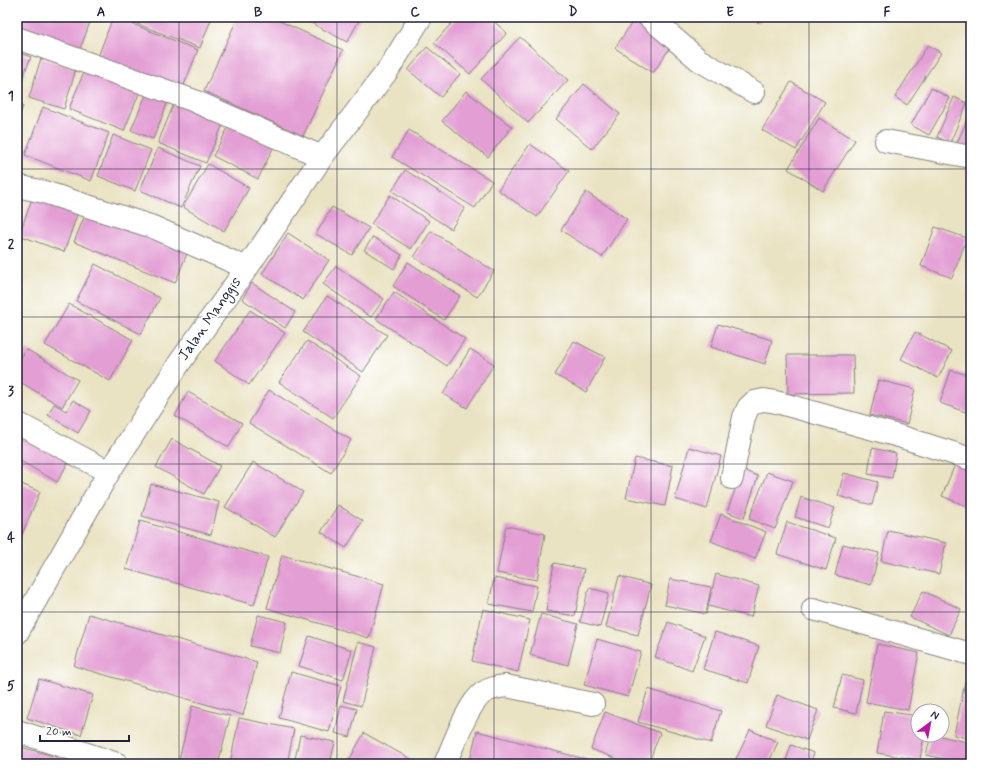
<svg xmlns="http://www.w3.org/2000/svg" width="988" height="781" viewBox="0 0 988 781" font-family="Mynerve,sans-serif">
  <rect width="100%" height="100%" fill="#fff"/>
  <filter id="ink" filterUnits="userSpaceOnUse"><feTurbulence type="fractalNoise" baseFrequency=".025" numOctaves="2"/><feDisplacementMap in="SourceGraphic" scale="8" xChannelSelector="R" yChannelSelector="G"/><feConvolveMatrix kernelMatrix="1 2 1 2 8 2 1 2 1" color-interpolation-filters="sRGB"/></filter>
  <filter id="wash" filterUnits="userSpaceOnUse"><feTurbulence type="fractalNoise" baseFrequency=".012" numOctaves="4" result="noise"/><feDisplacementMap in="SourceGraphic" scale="16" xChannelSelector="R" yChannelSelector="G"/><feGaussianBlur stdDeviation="0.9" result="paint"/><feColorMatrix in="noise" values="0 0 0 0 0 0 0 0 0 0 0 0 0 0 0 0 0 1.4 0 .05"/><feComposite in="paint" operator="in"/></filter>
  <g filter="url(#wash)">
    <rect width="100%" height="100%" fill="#eae3c3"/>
    <g id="blocks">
      <path fill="#e39fd4" d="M17 17H92L80 49 17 28Z
        M113 17H115L198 50 180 95 96 62Z
        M119 17H212L200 48Z
        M238 17H271L343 50 303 136 204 91Z
        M300 17H361L347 42Z
        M457 17H489L507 33 470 74 434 43Z
        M753 17H764L758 23Z
        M635 18 673 43 653 73 615 48Z
        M520 37 568 80 528 123 481 79Z
        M928 45 941 53 907 105 895 97Z
        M427 47 460 74 441 97 408 70Z
        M17 52 31 57 17 91Z
        M41 58 76 69 64 109 29 98Z
        M85 69 140 91 124 131 69 109Z
        M791 82 825 102 796 150 762 130Z
        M584 84 620 114 592 149 556 119Z
        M931 88 950 98 929 135 911 125Z
        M148 90 169 99 153 139 131 130Z
        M466 91 512 127 488 157 442 121Z
        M954 97 967 103 950 143 937 137Z
        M175 101 224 122 206 163 158 143Z
        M17 103 23 106 17 122Z
        M43 107 109 133 91 181 25 155Z
        M971 111V149L957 143Z
        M819 118 855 140 823 191 788 169Z
        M231 122 275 144 258 179 213 156Z
        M409 130 492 181 475 208 392 157Z
        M113 135 151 150 135 191 98 176Z
        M530 144 569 171 537 217 498 190Z
        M158 148 200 166 181 208 140 190Z
        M208 164 249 188 224 231 183 207Z
        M405 170 465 208 451 229 392 191Z
        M586 192 627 219 602 257 561 230Z
        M390 195 429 221 411 249 371 224Z
        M33 196 78 212 64 252 19 235Z
        M332 207 369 228 352 255 316 234Z
        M87 210 188 251 175 283 74 242Z
        M935 227 967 238 952 278 921 266Z
        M431 231 494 271 477 297 414 257Z
        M288 233 329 260 303 300 262 274Z
        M373 237 402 255 394 269 364 250Z
        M408 262 460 296 444 320 393 286Z
        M95 264 160 298 141 334 76 301Z
        M336 266 384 299 371 317 323 284Z
        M252 283 295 312 285 328 242 299Z
        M394 292 465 339 447 366 376 319Z
        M327 296 387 335 363 372 303 332Z
        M69 304 133 340 110 381 45 345Z
        M250 310 285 333 249 385 215 361Z
        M718 324 772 340 765 364 711 347Z
        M915 332 952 351 938 378 901 359Z
        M307 341 361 376 333 418 279 382Z
        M574 341 605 357 586 392 555 375Z
        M26 349 78 380 62 407 17 380V365Z
        M470 349 494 364 467 408 443 394Z
        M787 355H853L854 393 788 394Z
        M951 370 971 376V414L940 403Z
        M878 380 915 389 907 424 870 415Z
        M269 390 351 440 331 473 249 423Z
        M188 392 242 423 229 447 175 416Z
        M73 400 91 411 78 433 48 415 54 404 66 411Z
        M17 428 71 458 57 482 17 459Z
        M172 439 220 466 204 494 156 467Z
        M689 447 721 456 707 509 675 499Z
        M872 448 896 453 892 478 868 474Z
        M635 458 673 466 665 506 626 498Z
        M253 462 303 492 275 537 225 507Z
        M956 462 971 468V508L942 496Z
        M742 470 758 476 744 518 727 512Z
        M767 472 793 481 775 529 749 519Z
        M844 473 878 482 872 505 838 496Z
        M17 482 40 492 17 546Z
        M151 484 219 502 211 535 142 516Z
        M801 497 835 508 828 528 795 517Z
        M338 505 363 521 346 548 321 532Z
        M721 514 766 532 755 559 711 541Z
        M140 521 268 557 254 605 126 569Z
        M787 522 836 538 826 570 777 554Z
        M506 526 545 534 537 580 497 573Z
        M888 530 946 543 939 574 881 561Z
        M843 544 879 553 871 585 835 575Z
        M282 555 384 584 369 638 267 608Z
        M554 563 584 569 575 616 546 611Z
        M716 574 759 586 751 617 708 606Z
        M619 576 651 585 638 635 606 627Z
        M494 578 537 586 532 612 489 604Z
        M670 579 711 587 706 614 665 605Z
        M589 588 609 593 600 627 580 622Z
        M923 591 961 609 949 635 910 617Z
        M483 609 530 620 518 672 472 661Z
        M89 614 257 662 243 715 74 666Z
        M541 614 578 624 568 665 530 655Z
        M258 615 287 622 280 653 250 646Z
        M668 622 705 636 692 671 655 657Z
        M715 632 759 646 748 683 703 669Z
        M309 636 352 650 343 680 299 666Z
        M597 639 641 652 628 697 584 685Z
        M358 642 376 647 361 706 343 701Z
        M877 644 919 653 908 710 866 702Z
        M291 672 341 686 329 732 279 718Z
        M842 675 863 680 856 713 834 708Z
        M39 679 93 695 81 735 27 718Z
        M965 682 971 683V739L954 735Z
        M648 689 721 711 711 743 638 722Z
        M777 695 818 710 807 740 766 725Z
        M341 705 357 709 350 737 335 733Z
        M192 706 230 716 218 764H178Z
        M884 711 918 716V735H924L920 760 877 753Z
        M605 712 660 733 648 764H630L591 749Z
        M239 718 294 729 287 764H230Z
        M750 730 778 742 768 764H746L736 759Z
        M477 731 593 761 592 764H469Z
        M364 733 396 751 420 764H347Z
        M300 735 335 742 330 764H294Z
        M931 735H936L971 743V764H968L926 755Z
        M791 745 814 753 810 764H785Z
        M17 746 57 757 55 764H17Z"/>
    </g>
  </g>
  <g filter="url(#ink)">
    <use href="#blocks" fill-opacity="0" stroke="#86827f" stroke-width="1"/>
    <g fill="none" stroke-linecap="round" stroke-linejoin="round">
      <defs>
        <path id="minor" d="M649 17 699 60 754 92
          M17 38 192 100 322 157
          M886 141 971 157
          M17 186 44 192 153 227 247 268
          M17 423 109 472
          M732 478 744 417 748 408 754 402 764 400 776 402 902 437 971 459
          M813 609 971 654
          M17 633 109 472 180 362 247 268 322 157 388 70 421 17
          M17 731 117 764
          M445 764C453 746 468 703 483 693 490 688 498 687 506 686L593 704"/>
      </defs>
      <use href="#minor" stroke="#86827f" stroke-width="24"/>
      <use href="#minor" stroke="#fff" stroke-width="22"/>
    </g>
  </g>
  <path fill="none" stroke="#22223b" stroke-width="1" stroke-opacity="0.55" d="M179 17V764M337 17V764M494 17V764M651 17V764M809 17V764M17 169H971M17 317H971M17 464H971M17 612H971"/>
  <g text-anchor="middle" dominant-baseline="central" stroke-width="3.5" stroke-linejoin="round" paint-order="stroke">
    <g font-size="15" fill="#22223b" stroke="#fff">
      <text transform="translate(210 319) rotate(-55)">Jalan Manggis</text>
    </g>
  </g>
  <rect width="988" height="781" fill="none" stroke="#fff" stroke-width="44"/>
  <g transform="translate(930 723) rotate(32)"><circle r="19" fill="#ffffff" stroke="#a7a7b1"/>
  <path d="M0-3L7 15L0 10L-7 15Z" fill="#b5179e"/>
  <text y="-6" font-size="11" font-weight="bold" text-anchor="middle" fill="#22223b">N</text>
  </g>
  <path d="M40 735v6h89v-6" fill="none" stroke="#22223b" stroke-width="2"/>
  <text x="46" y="735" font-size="12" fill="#22223b" stroke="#ffffff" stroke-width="3" paint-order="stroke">20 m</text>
  <rect x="22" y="22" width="944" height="737" fill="none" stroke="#22223b" stroke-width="1.5"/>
  <g font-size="13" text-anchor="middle" font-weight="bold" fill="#22223b">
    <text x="101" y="16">A</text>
    <text x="258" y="16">B</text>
    <text x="415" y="16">C</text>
    <text x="573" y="16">D</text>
    <text x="730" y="16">E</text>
    <text x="887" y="16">F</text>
    <text x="11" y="100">1</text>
    <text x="11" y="248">2</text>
    <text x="11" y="395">3</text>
    <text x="11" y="542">4</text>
    <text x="11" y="690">5</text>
  </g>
</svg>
